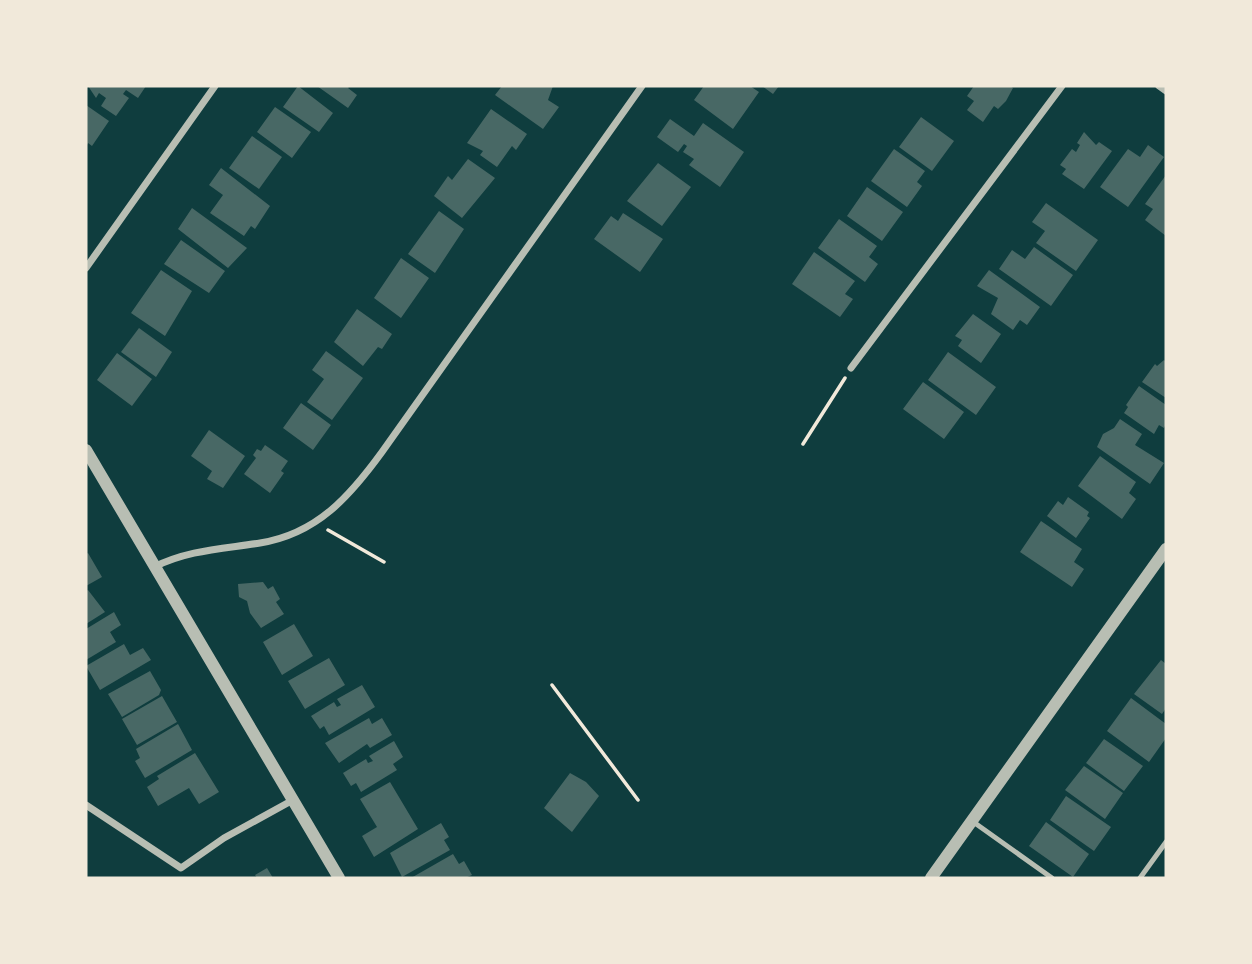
<svg xmlns="http://www.w3.org/2000/svg" width="1252" height="964" viewBox="0 0 1252 964" font-family="Signika,sans-serif">
  <rect width="100%" height="100%" fill="#0f3d3e"/>
  <path fill="#486865" d="M88 86H146L138 98 126 90 123 94 129 98 116 116 101 106 106 98 99 93 96 98Z
    M298 86 333 113 319 132 283 107Z
    M317 86H350L348 88 357 95 348 108Z
    M502 86H553L548 100 559 107 543 129 495 95Z
    M704 86H750L759 92 733 129 694 100Z
    M762 86H779L773 94Z
    M974 86H1010L1013 88 1006 101 998 109 994 106 983 122 967 110 974 101 967 96Z
    M86 105 109 121 92 146 88 143 86 147Z
    M275 107 311 132 292 158 257 132Z
    M491 109 527 134 516 150 512 146 497 167 480 155 483 151 467 143Z
    M921 117 954 141 932 171 899 147Z
    M670 119 694 136 703 123 744 152 720 187 689 165 694 159 683 152 687 146 684 144 678 152 657 137Z
    M1084 132 1096 145 1099 142 1112 151 1084 189 1062 174 1066 169 1060 165 1072 149 1076 152 1080 145 1077 143Z
    M252 136 282 157 259 189 229 168Z
    M1148 145 1164 157 1128 207 1100 187 1128 149 1140 157Z
    M894 149 925 171 917 182 922 186 907 207 871 181Z
    M468 159 495 178 462 218 434 196 448 176 452 180Z
    M658 163 691 187 662 226 627 201Z
    M221 168 270 206 255 229 251 226 244 236 210 213 223 195 209 185Z
    M1166 175V236L1145 220 1153 209 1145 204Z
    M867 187 903 212 882 241 847 216Z
    M1046 203 1098 240 1076 271 1036 243 1045 231 1032 222Z
    M192 208 247 248 228 268 178 229Z
    M439 211 464 229 435 273 408 254Z
    M623 213 663 239 640 272 594 239 611 216 618 221Z
    M839 219 877 246 869 257 878 264 865 282 818 248Z
    M181 240 225 271 209 293 164 264Z
    M1034 247 1073 275 1051 306 999 269 1012 250 1025 259Z
    M814 252 855 281 845 294 853 299 840 317 792 284Z
    M401 258 429 278 401 318 374 298Z
    M161 270 192 291 165 336 131 313Z
    M989 270 1040 307 1027 325 1020 320 1013 330 991 314 998 298 977 286Z
    M357 309 392 334 382 349 378 347 363 366 334 342Z
    M973 314 1001 334 981 363 958 346 962 340 955 336Z
    M139 328 172 352 156 377 121 352Z
    M326 351 363 378 332 420 307 402 324 379 312 370Z
    M948 352 996 387 976 415 928 380Z
    M117 353 152 379 132 406 97 380Z
    M1164 360 1166 362V398L1142 382 1155 364 1157 366Z
    M923 382 964 412 944 439 903 409Z
    M1139 386 1166 405V424L1164 428 1159 425 1154 434 1124 413 1128 407 1126 405Z
    M301 403 331 425 313 450 283 428Z
    M1120 419 1142 434 1135 445 1164 463 1150 484 1097 447 1103 434 1114 428Z
    M209 430 245 456 223 488 207 479 212 471 191 456Z
    M265 445 288 461 281 471 284 473 270 493 244 474 256 458 253 455 257 449 261 451Z
    M1100 456 1136 482 1129 493 1136 499 1122 519 1078 486Z
    M1068 497 1089 512 1087 516 1090 518 1076 538 1047 516 1058 501 1063 505Z
    M1041 521 1082 549 1074 562 1084 569 1072 587 1020 552Z
    M88 553 102 577 86 586V554Z
    M263 582 268 589 273 586 280 599 276 602 284 614 261 628 250 613 247 601 239 597 238 584Z
    M88 590 105 612 86 624V591Z
    M114 612 121 625 110 632 116 642 86 660V629Z
    M294 624 313 656 282 675 263 642Z
    M124 644 130 655 143 648 151 660 100 690 86 666Z
    M329 658 345 685 305 709 288 681Z
    M1161 660 1166 664V708L1162 714 1134 694Z
    M150 671 161 690 159 695 122 717 108 694Z
    M362 685 375 707 329 735 324 726 320 729 311 716 334 702 337 707 341 705 337 699Z
    M162 696 177 722 137 745 122 719Z
    M1131 698 1166 724V738L1149 762 1107 731Z
    M369 718 372 724 382 718 392 735 370 748 367 744 339 763 325 743Z
    M178 724 192 750 145 778 135 761 140 758 136 749Z
    M1104 739 1143 766 1124 791 1086 763Z
    M394 741 403 757 393 764 397 770 361 792 356 783 351 786 343 773 366 759 368 763 373 761 369 756Z
    M195 753 219 792 199 804 189 788 158 806 147 787 159 779 157 776Z
    M1084 766 1123 793 1105 819 1065 790Z
    M570 773 586 782 599 796 572 832 544 808Z
    M390 782 418 829 374 857 362 836 377 827 360 799Z
    M1066 796 1111 827 1094 851 1050 820Z
    M1046 822 1089 854 1073 877 1029 846Z
    M441 823 449 837 444 840 450 850 402 877 390 853Z
    M453 854 459 864 464 861 472 875 465 878H411Z
    M267 868 273 878H257L255 875Z"/>
  <g fill="none" stroke-linecap="round" stroke-linejoin="round">
    <path stroke="#f1e9da" stroke-width="3.5" d="M803 444 845 378
      M328 530 384 562
      M552 685 638 800"/>
    <path stroke="#b8beb3" stroke-width="5" d="M972 821 1052 878
      M1140 878 1166 842"/>
    <path stroke="#b8beb3" stroke-width="7" d="M1159 86 1166 91
      M86 268 215 86
      M851 368 1062 86
      M154 567C188 550 222 549 260 543 317 534 350 496 382 452L642 86
      M86 805 181 868 224 838 293 800"/>
    <path stroke="#b8beb3" stroke-width="12" d="M86 450 339 878
      M931 878 1166 549"/>
  </g>
  <rect width="1252" height="964" fill="none" stroke="#f1e9da" stroke-width="175"/>
</svg>
